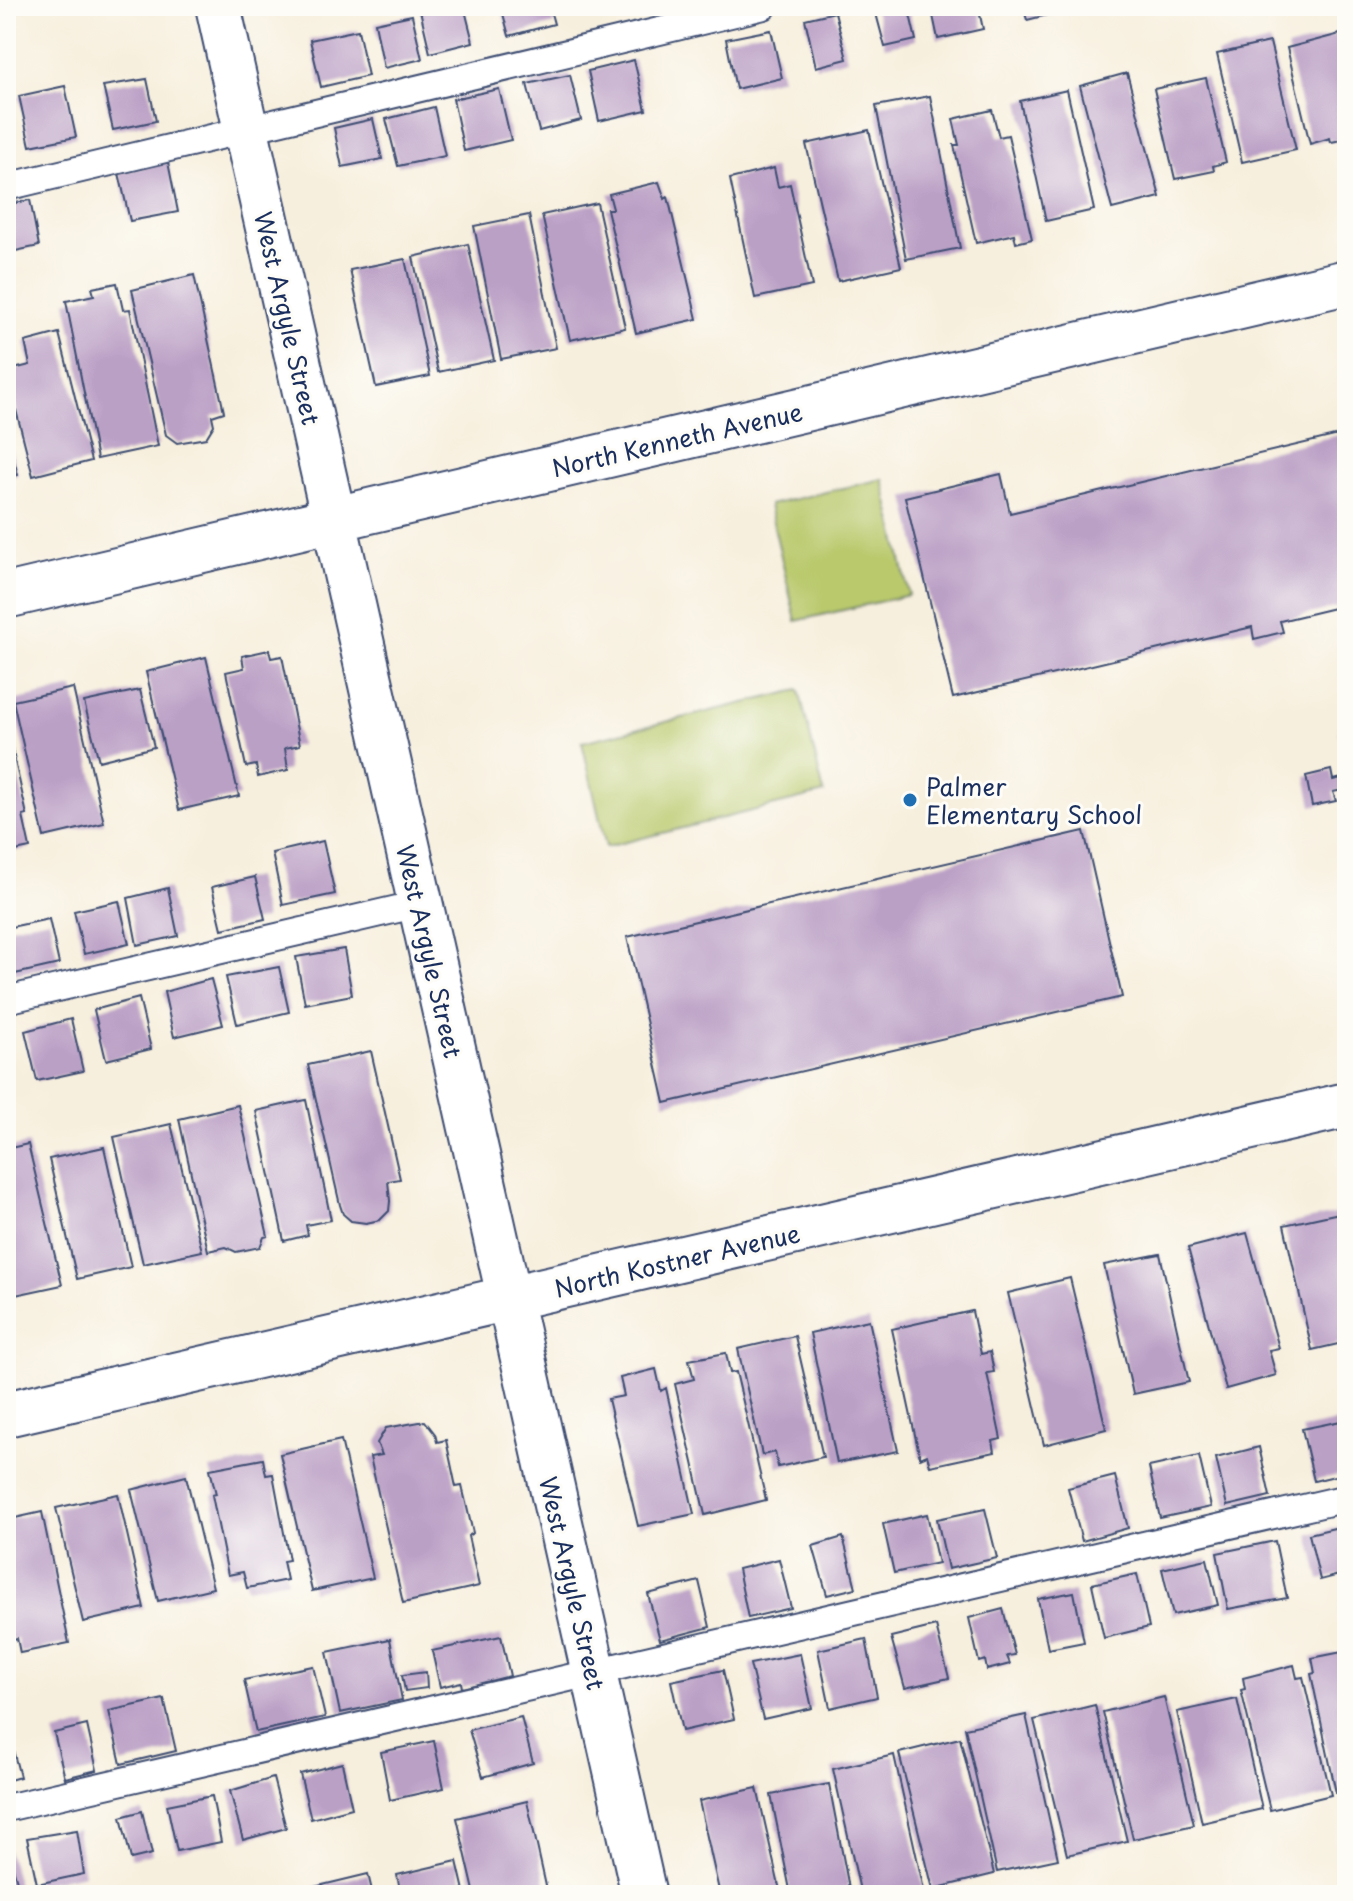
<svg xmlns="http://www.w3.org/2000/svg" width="1353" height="1901" viewBox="0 0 1353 1901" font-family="'Playpen Sans',sans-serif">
  <rect width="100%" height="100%" fill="#fdfcf7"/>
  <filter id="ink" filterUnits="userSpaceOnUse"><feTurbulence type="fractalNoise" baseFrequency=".0125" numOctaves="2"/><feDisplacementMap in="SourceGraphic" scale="16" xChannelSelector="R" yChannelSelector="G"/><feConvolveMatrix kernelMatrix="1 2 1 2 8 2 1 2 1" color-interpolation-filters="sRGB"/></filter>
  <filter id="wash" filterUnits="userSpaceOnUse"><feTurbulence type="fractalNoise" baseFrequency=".006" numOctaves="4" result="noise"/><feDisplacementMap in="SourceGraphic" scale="32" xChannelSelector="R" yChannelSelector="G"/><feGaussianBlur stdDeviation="1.8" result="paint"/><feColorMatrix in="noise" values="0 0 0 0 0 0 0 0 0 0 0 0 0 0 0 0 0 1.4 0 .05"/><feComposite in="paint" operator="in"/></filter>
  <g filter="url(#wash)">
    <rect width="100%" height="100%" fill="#f7efdd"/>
    <path fill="#b9c96c" stroke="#6a7c65" stroke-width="2" d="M883 479 909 595 796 621 769 505Z
      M799 690 824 793 606 847 582 742Z"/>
    <g id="blocks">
      <path fill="#bba0c6" d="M6 6H33V7L6 14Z
        M436 6H464L473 42 430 53 420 10Z
        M501 6H549L554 24 509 36Z
        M576 6H606V7L578 14Z
        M874 6H908L916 40 885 47Z
        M931 6H978L983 29 938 39Z
        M1023 6H1054L1055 13 1027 20Z
        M835 12 847 59 816 67 805 19Z
        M412 15 422 59 384 68 375 23Z
        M358 30 368 76 321 87 310 40Z
        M771 30 782 78 736 89 726 39Z
        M1340 34 1347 63V139L1331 142 1330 138 1310 144 1287 48Z
        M1270 42 1296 150 1242 162 1217 54Z
        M634 60 646 110 599 121 588 71Z
        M1127 73 1160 197 1112 209 1080 86Z
        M570 75 581 120 539 131 527 84Z
        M1206 78 1226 162 1213 166 1214 171 1175 179 1154 89Z
        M147 79 156 121 113 130 103 86Z
        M65 86 76 137 30 146 19 96Z
        M499 89 511 140 464 151 453 99Z
        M1067 90 1094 210 1046 221 1020 101Z
        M930 96 960 248 906 259 876 106Z
        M434 107 445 156 398 166 386 119Z
        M992 110 999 137 1008 135 1032 239 1016 243 1014 234 976 243 954 145H959L953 119Z
        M373 119 382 159 342 167 334 128Z
        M869 130 901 267 838 281 806 144Z
        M168 162 178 212 130 221 119 173Z
        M774 168 778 187 790 184 812 286 755 298 730 179Z
        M659 182 665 199 668 197 697 319 636 333 607 209H613L609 194Z
        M30 200 39 246 6 253V205Z
        M597 203 625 328 570 340 542 215Z
        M529 215 556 348 501 359 474 226Z
        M468 244 494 360 438 372 413 257Z
        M405 259 430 376 376 387 350 270Z
        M194 275 224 412 212 416 214 425 206 438 177 443 166 435 132 290Z
        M117 283 123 310 130 309 158 446 97 459 66 301 94 295 92 288Z
        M59 333 91 461 33 476 6 371 30 365 25 342Z
        M6 430 18 475 6 478Z
        M1347 433V605L1280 621 1283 632 1254 639 1252 627 953 698 905 497 1001 474 1010 513Z
        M269 650 271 658 282 656 300 745 285 748 288 770 258 777 256 765 246 767 226 672 244 668 242 656Z
        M206 657 239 796 179 810 146 672Z
        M73 688 104 823 44 837 13 701Z
        M140 690 154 747 99 761 84 702Z
        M6 721 27 815 23 816 30 848 6 853Z
        M1347 729V764L1346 765 1338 731Z
        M1331 770 1333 780 1347 777V789L1333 792 1336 801 1312 806 1306 776Z
        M1084 831 1122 997 665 1103 627 937Z
        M323 841 335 894 283 905 272 853Z
        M255 877 265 919 222 929 212 887Z
        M168 888 178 936 137 945 128 898Z
        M119 901 129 944 84 954 74 911Z
        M49 919 59 964 15 974 6 937V928Z
        M344 949 352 995 305 1004 296 957Z
        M279 967 289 1012 237 1024 226 977Z
        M211 979 223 1025 174 1037 164 992Z
        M139 998 151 1049 106 1060 94 1010Z
        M71 1019 83 1071 37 1081 25 1031Z
        M371 1051 400 1179 388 1181 390 1201 389 1211 380 1220 366 1223 351 1221 343 1214 340 1205 308 1065Z
        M306 1100 331 1220 306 1225 308 1235 284 1241 256 1111Z
        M238 1105 268 1236 264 1237 260 1247 236 1252 226 1247 208 1251 179 1119Z
        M171 1124 202 1251 143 1264 114 1137Z
        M28 1144 62 1285 6 1297V1149Z
        M104 1147 131 1267 77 1279 49 1159Z
        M1344 1212 1347 1226V1342L1312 1350 1284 1225Z
        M1247 1233 1279 1348 1269 1350 1276 1375 1226 1389 1188 1248Z
        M1160 1254 1189 1382 1133 1394 1104 1265Z
        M1070 1278 1106 1429 1044 1445 1008 1293Z
        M972 1311 981 1354 990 1352 994 1372 987 1373 1001 1439 993 1441 995 1452 930 1466 927 1455 920 1458 892 1329Z
        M869 1320 898 1451 837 1463 810 1333Z
        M795 1336 823 1457 778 1467 775 1452 762 1455 738 1349Z
        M726 1353 730 1373 736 1372 766 1500 705 1515 675 1384 694 1379 689 1360Z
        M656 1369 661 1391 666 1388 694 1514 638 1526 608 1399 624 1396 620 1378Z
        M425 1421 435 1434 437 1442 446 1440 456 1487 462 1486 473 1533 468 1536 479 1586 403 1603 370 1457 382 1455 377 1443 386 1428Z
        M1341 1421 1347 1453V1473L1314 1481 1302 1429Z
        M341 1440 373 1578 312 1591 280 1454Z
        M1259 1447 1270 1496 1227 1506 1216 1458Z
        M1199 1456 1211 1507 1160 1518 1149 1467Z
        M263 1459 266 1475 273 1474 289 1560 283 1561 287 1580 247 1588 243 1572 228 1575 212 1495 216 1494 210 1469Z
        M186 1476 213 1588 158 1601 131 1490Z
        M1115 1476 1128 1528 1082 1541 1068 1488Z
        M118 1494 144 1608 83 1622 56 1508Z
        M985 1509 997 1558 948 1569 937 1519Z
        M42 1512 69 1643 20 1653 17 1638 6 1641V1520Z
        M927 1514 938 1563 894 1573 883 1524Z
        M1343 1526 1347 1542V1573L1320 1580 1309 1534Z
        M843 1537 856 1588 827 1595 813 1546Z
        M1275 1541 1287 1598 1228 1609 1217 1553Z
        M779 1559 791 1608 748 1618 738 1569Z
        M1207 1559 1218 1605 1173 1615 1162 1569Z
        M1137 1574 1149 1627 1104 1638 1092 1584Z
        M699 1581 710 1627 660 1640 648 1594Z
        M1074 1592 1084 1642 1048 1649 1038 1599Z
        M1003 1609 1015 1655 1007 1656 1010 1664 987 1670 985 1660 979 1662 969 1618Z
        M936 1626 949 1678 905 1688 891 1637Z
        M501 1636 510 1676 462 1688 461 1682 440 1687 432 1651Z
        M390 1639 402 1700 340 1713 327 1652Z
        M866 1639 877 1697 830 1708 818 1650Z
        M1347 1651V1791L1336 1793 1311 1674 1315 1673 1312 1658Z
        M800 1654 812 1708 763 1719 750 1664Z
        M1294 1665 1297 1678 1303 1677 1331 1795 1270 1810 1241 1690 1245 1689 1243 1678Z
        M313 1666 325 1717 256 1732 244 1680Z
        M723 1670 734 1719 682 1731 671 1681Z
        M426 1672 427 1688 405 1691 402 1675Z
        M1164 1697 1194 1825 1133 1839 1103 1712Z
        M164 1699 176 1751 121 1764 109 1711Z
        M1237 1699 1262 1809 1202 1823 1177 1712Z
        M1095 1705 1127 1841 1067 1855 1034 1720Z
        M1026 1715 1058 1859 997 1872 965 1728Z
        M521 1717 533 1763 483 1777 469 1730Z
        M6 1723 20 1777 6 1781Z
        M87 1725 97 1770 65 1778 54 1733Z
        M960 1738 994 1874 933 1889 899 1753Z
        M434 1741 444 1788 390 1800 381 1752Z
        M894 1755 924 1890 900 1895H861L833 1769Z
        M342 1763 352 1808 311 1819 300 1774Z
        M273 1778 286 1828 243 1840 230 1791Z
        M829 1784 849 1888 813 1895H791L771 1795Z
        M757 1788 781 1895H720L699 1801Z
        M212 1796 221 1842 177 1851 167 1805Z
        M527 1801 548 1895H475L457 1818Z
        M142 1811 152 1854 131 1859 121 1817Z
        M77 1830 84 1874 37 1884 27 1838Z
        M6 1844 20 1892 8 1895H6Z
        M457 1861 465 1895H401L397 1875Z
        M368 1874 373 1895H311L310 1888Z"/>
    </g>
  </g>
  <g filter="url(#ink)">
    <use href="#blocks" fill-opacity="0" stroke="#3c4c71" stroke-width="2"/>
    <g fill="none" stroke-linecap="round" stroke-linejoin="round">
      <defs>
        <path id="service" d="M6 187 764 6
          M6 1000 419 904
          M6 1808 1347 1498"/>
        <path id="minor" d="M218 6 644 1895
          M6 596 1347 282
          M6 1414 1347 1105"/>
      </defs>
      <use href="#service" stroke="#3c4c71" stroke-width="30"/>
      <use href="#minor" stroke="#3c4c71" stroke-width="48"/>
      <use href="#service" stroke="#fff" stroke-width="26"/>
      <use href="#minor" stroke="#fff" stroke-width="44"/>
    </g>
  </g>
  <circle fill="#1f6fb2" stroke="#fdfcf7" stroke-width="3" cx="910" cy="800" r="8"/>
  <g text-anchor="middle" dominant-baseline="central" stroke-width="6" stroke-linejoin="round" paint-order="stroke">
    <g font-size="24" fill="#1b2f5e" stroke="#fdfcf7">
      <text transform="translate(288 318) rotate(77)">West Argyle Street</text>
      <text transform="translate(677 439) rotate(-13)">North Kenneth Avenue</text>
      <text transform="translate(430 951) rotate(77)">West Argyle Street</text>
      <text transform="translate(677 1260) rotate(-13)">North Kostner Avenue</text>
      <text transform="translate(573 1583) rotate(77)">West Argyle Street</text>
    </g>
    <g font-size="24" fill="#1b2f5e" stroke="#fdfcf7" text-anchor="start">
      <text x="926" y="786">Palmer<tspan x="926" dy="28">Elementary School</tspan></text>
    </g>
  </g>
  <rect width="1353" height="1901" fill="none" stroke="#fdfcf7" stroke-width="32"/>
</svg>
